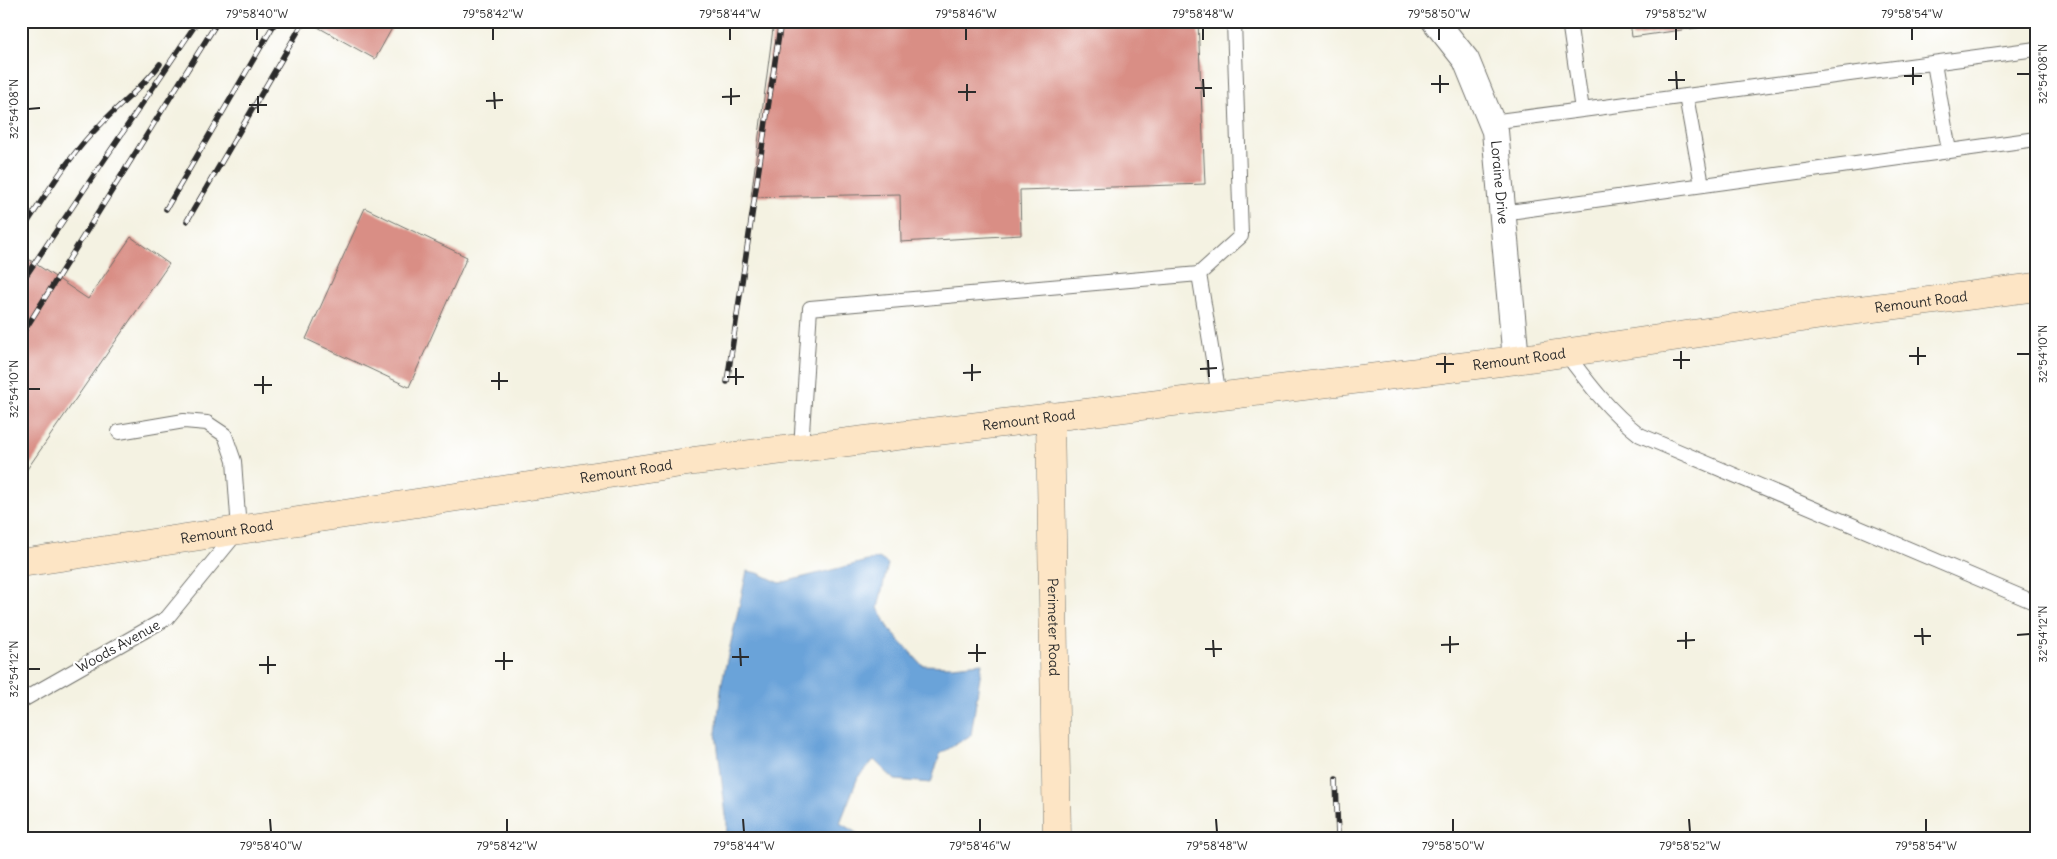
<svg xmlns="http://www.w3.org/2000/svg" width="2057" height="859" viewBox="0 0 2057 859" font-family="Delius,sans-serif">
  <rect width="100%" height="100%" fill="#fff"/>
  <filter id="ink" filterUnits="userSpaceOnUse"><feTurbulence type="fractalNoise" baseFrequency=".02" numOctaves="2"/><feDisplacementMap in="SourceGraphic" scale="10" xChannelSelector="R" yChannelSelector="G"/><feConvolveMatrix kernelMatrix="1 2 1 2 8 2 1 2 1" color-interpolation-filters="sRGB"/></filter>
  <filter id="wash" filterUnits="userSpaceOnUse"><feTurbulence type="fractalNoise" baseFrequency=".0096" numOctaves="4" result="noise"/><feDisplacementMap in="SourceGraphic" scale="20" xChannelSelector="R" yChannelSelector="G"/><feGaussianBlur stdDeviation="1.12" result="paint"/><feColorMatrix in="noise" values="0 0 0 0 0 0 0 0 0 0 0 0 0 0 0 0 0 1.4 0 .05"/><feComposite in="paint" operator="in"/></filter>
  <g filter="url(#wash)">
    <rect width="100%" height="100%" fill="#f4f2e2"/>
    <path fill="#6ba3d9" stroke="#4b6782" d="M879 558 888 564 878 608 890 630 922 665 952 666 982 663 971 735 940 754 931 783 895 780 874 760 858 777 840 823 865 838H726L727 824 716 733 722 682 747 571 758 573 780 583Z"/>
    <g id="blocks">
      <path fill="#d98e85" d="M307 21H396L375 59Z
        M774 21H1198L1205 184 1020 190 1021 235 901 242 900 194 751 197Z
        M1630 21H1738V22L1632 37Z
        M365 208 467 257 409 387 306 339Z
        M131 237 169 264 21 478V254L88 299Z"/>
    </g>
  </g>
  <g filter="url(#ink)">
    <use href="#blocks" fill-opacity="0" stroke="#71716b" stroke-width="1"/>
    <g fill="none" stroke-linecap="round" stroke-linejoin="round">
      <defs>
        <path id="lane" d="M1934 63 1949 151
          M1686 96 1702 185
          M1582 110 2036 49
          M1491 122 1582 110 1569 21
          M1502 213 2036 139
          M1199 274 1241 236 1234 21
          M1565 352C1588 383 1609 411 1640 435L2036 603
          M801 448 810 308 1199 274 1219 396
          M21 701 167 618 239 530 234 461 225 435 207 423 184 421 119 432"/>
        <g id="street">
          <path id="s1" d="M1435 21 1466 60 1495 131 1516 360"/>
        </g>
        <g id="secondary">
          <path id="s2" d="M1050 416 1057 838"/>
          <path id="s3" d="M21 563 694 461 1516 360 1843 312 2036 287"/>
        </g>
      </defs>
      <use href="#lane" stroke="#71716b" stroke-width="16"/>
      <use href="#street" stroke="#71716b" stroke-width="28"/>
      <use href="#secondary" stroke="#71716b" stroke-width="29"/>
      <use href="#lane" stroke="#fff" stroke-width="14"/>
      <use href="#street" stroke="#fff" stroke-width="26"/>
      <use href="#secondary" stroke="#fde5c5" stroke-width="28"/>
      <defs>
        <path id="rail" d="M166 209 276 21
          M187 221 304 21
          M21 232C46 195 69 155 101 124 121 103 143 87 160 64
          M21 283 198 21
          M21 336 218 21
          M727 382 781 21
          M1336 780 1338 838"/>
      </defs>
      <use href="#rail" stroke="#2b2b2b" stroke-width="5.5"/>
      <use href="#rail" stroke="#fff" stroke-width="4" stroke-dasharray="11" stroke-linecap="butt"/>
    </g>
  </g>
  <path fill="none" stroke="#2b2b2b" stroke-width="2" d="M257 28V40M493 28V40M730 28V40M966 28V40M1203 28V40M1439 28V40M1676 28V40M1912 28V40M1913 67V85M1676 71 1677 89M2017 74H2030M1440 75V93M1904 76H1922M1203 79 1204 97M1668 80H1685M967 84V101M1431 84H1449M731 88V105M1195 88H1212M494 92 495 109M958 92H976M258 96V113M722 97 740 96M486 101 503 100M249 105H267M28 109 40 108M1918 347V365M1681 351V369M2017 354H2030M1445 356V373M1909 356H1926M1208 360 1209 377M1673 360H1690M972 364V381M1436 364H1454M736 368V385M1200 369 1217 368M499 372V390M963 373 981 372M263 376V394M727 377H744M491 381H508M254 385H272M28 389H40M1922 628 1923 645M1686 632V649M2017 635 2030 634M1450 636V653M1914 636H1931M1213 640 1214 657M1677 641 1695 640M977 644V662M1441 645 1459 644M740 648 741 666M1205 649H1222M504 652V670M968 653H986M268 656V674M732 657H749M495 661H513M259 665H276M28 669H40M270 819 271 832M507 819V832M743 819 744 832M980 819V832M1216 819 1217 832M1453 819V832M1689 819 1690 832M1926 819V832"/>
  <g text-anchor="middle" dominant-baseline="central" stroke-width="4.5" stroke-linejoin="round" paint-order="stroke">
    <g font-size="14" fill="#2b2b2b" stroke="#fff">
      <text stroke="none"><textPath href="#s1" startOffset="178">Loraine Drive</textPath></text>
      <text stroke="none"><textPath href="#s3" startOffset="1918">Remount Road</textPath></text>
      <text stroke="none"><textPath href="#s3" startOffset="1512">Remount Road</textPath></text>
      <text stroke="none"><textPath href="#s3" startOffset="1018">Remount Road</textPath></text>
      <text stroke="none"><textPath href="#s3" startOffset="612">Remount Road</textPath></text>
      <text stroke="none"><textPath href="#s3" startOffset="208">Remount Road</textPath></text>
      <text stroke="none"><textPath href="#s2" startOffset="211">Perimeter Road</textPath></text>
      <text transform="translate(118 646) rotate(-29)">Woods Avenue</text>
    </g>
  </g>
  <rect width="2057" height="859" fill="none" stroke="#fff" stroke-width="55"/>
  <rect x="28" y="28" width="2002" height="804" fill="none" stroke="#2b2b2b" stroke-width="2"/>
  <g font-size="12" text-anchor="middle" fill="#2b2b2b">
    <text x="257" y="18">79°58'40"W</text>
    <text x="493" y="18">79°58'42"W</text>
    <text x="730" y="18">79°58'44"W</text>
    <text x="966" y="18">79°58'46"W</text>
    <text x="1203" y="18">79°58'48"W</text>
    <text x="1439" y="18">79°58'50"W</text>
    <text x="1676" y="18">79°58'52"W</text>
    <text x="1912" y="18">79°58'54"W</text>
    <text transform="translate(2043 74) rotate(-90)" y="4">32°54'08"N</text>
    <text transform="translate(14 109) rotate(-90)" y="4">32°54'08"N</text>
    <text transform="translate(2043 354) rotate(-90)" y="4">32°54'10"N</text>
    <text transform="translate(14 389) rotate(-90)" y="4">32°54'10"N</text>
    <text transform="translate(2043 634) rotate(-90)" y="4">32°54'12"N</text>
    <text transform="translate(14 669) rotate(-90)" y="4">32°54'12"N</text>
    <text x="271" y="850">79°58'40"W</text>
    <text x="507" y="850">79°58'42"W</text>
    <text x="744" y="850">79°58'44"W</text>
    <text x="980" y="850">79°58'46"W</text>
    <text x="1217" y="850">79°58'48"W</text>
    <text x="1453" y="850">79°58'50"W</text>
    <text x="1690" y="850">79°58'52"W</text>
    <text x="1926" y="850">79°58'54"W</text>
  </g>
</svg>
